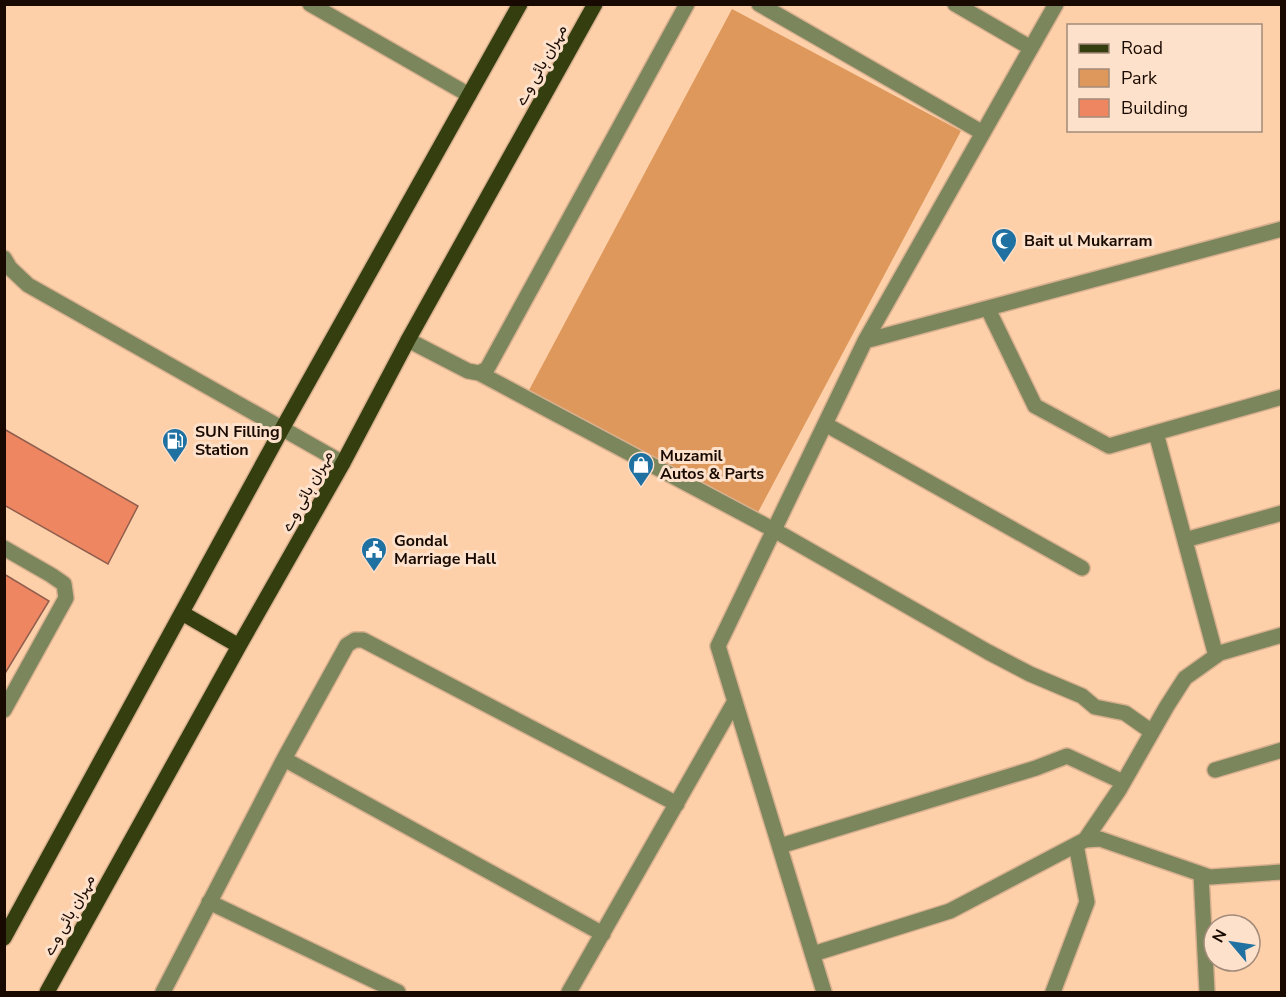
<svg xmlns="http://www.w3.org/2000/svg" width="1286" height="997" viewBox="0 0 1286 997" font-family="'Nunito Sans',Vazirmatn,sans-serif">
  <rect width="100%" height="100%" fill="#fed0aa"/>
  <path fill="#de985b" d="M732 9 961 131 756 516 527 394Z"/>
  <path fill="#ee8661" stroke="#915f4d" stroke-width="1.5" d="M4 429 138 506 108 564 4 505Z
    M4 574 49 601 4 675Z"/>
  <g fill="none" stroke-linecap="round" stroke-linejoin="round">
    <defs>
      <path id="minor" d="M310 4 469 95
        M759 4 983 133
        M955 4 1031 48
        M4 258 10 268 28 285 343 463
        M988 309 1035 406 1109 446 1282 397
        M408 340 468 371 479 373 487 369 687 4
        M865 341 1282 229
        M479 373 774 530 988 652 1030 674 1082 696 1095 707 1125 713 1152 732
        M825 424 1082 568
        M1156 433 1216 656
        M1185 540 1282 513
        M4 548 51 575 64 584 66 598 4 710
        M284 759 603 934
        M1215 770 1282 750
        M1085 840 1119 790 1167 706 1185 678 1220 653 1282 635
        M780 846 1036 768 1067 756 1123 782
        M1201 874 1207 992
        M209 902 398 992
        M813 954 950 911 1085 840 1100 839 1210 877 1282 872
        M163 992 284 759 347 645 355 640H363L677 804
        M569 992 735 701
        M824 992 718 646 865 341 1056 4
        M1053 992 1087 902 1076 845"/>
      <path id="major" d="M182 613 239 646
        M4 938 282 429 520 4
        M47 992 239 646 343 463 408 340 595 4"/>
    </defs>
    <use href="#minor" stroke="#d9b08f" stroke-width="18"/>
    <use href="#major" stroke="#d9b08f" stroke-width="18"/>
    <use href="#minor" stroke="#7b865c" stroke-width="15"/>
    <use href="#major" stroke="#343e0e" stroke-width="15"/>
  </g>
  <defs>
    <symbol id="mosque-pin" viewBox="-11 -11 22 30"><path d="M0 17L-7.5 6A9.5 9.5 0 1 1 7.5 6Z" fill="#1f71a2" stroke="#fee1cb"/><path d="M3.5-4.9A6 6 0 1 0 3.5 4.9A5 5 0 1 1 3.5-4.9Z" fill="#fff"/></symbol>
    <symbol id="fuel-pin" viewBox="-11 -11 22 30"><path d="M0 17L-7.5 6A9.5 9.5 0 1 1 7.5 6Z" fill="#1f71a2" stroke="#fee1cb"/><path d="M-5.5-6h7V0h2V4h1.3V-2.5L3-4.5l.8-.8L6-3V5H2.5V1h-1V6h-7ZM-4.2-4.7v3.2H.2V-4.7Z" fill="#fff"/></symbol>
    <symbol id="shop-pin" viewBox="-11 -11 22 30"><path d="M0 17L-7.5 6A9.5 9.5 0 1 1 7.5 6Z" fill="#1f71a2" stroke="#fee1cb"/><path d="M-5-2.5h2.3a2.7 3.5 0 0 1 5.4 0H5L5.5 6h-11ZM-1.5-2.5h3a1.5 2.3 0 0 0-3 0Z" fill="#fff"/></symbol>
    <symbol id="civic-pin" viewBox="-11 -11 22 30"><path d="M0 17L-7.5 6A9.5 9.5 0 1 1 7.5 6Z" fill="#1f71a2" stroke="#fee1cb"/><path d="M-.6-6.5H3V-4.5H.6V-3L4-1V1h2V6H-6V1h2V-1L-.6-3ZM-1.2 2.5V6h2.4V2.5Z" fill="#fff"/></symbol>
  </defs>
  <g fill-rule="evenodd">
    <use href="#mosque-pin" x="989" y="226" width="30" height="40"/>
    <use href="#fuel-pin" x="160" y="426" width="30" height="40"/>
    <use href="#shop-pin" x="626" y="450" width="30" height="40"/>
    <use href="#civic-pin" x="359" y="535" width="30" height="40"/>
  </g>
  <g text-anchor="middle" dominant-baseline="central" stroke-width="6" stroke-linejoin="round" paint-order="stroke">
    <g font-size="16" fill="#190a01" stroke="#fee1cb">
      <text transform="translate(541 65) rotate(-61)">مہران ہائی وے</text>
      <text transform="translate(307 491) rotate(-61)">مہران ہائی وے</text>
      <text transform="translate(69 915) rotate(-61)">مہران ہائی وے</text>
    </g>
    <g font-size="16" font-weight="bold" fill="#190a01" stroke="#fee1cb" text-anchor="start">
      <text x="1024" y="241">Bait ul Mukarram</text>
      <text x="195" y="432">SUN Filling<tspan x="195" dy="18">Station</tspan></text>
      <text x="660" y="456">Muzamil<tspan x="660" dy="18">Autos &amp; Parts</tspan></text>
      <text x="394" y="541">Gondal<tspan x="394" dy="18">Marriage Hall</tspan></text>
    </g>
  </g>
  <rect width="1286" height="997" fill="none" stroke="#190a01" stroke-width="12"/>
  <rect x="1067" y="24" width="195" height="108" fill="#fee1cb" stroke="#a28b7a" stroke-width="1.5"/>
  <rect x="1079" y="44" width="30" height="9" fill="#343e0e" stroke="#a28b7a" stroke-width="1.5"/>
  <text x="1121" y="54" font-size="18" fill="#190a01">Road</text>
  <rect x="1079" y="69" width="30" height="18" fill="#de985b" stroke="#a28b7a" stroke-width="1.5"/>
  <text x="1121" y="84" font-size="18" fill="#190a01">Park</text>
  <rect x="1079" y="99" width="30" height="18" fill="#ee8661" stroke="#a28b7a" stroke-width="1.5"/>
  <text x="1121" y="114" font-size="18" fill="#190a01">Building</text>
  <g transform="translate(1232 943) rotate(299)"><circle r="28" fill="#fee1cb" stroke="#a28b7a" stroke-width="1.5"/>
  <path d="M0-4.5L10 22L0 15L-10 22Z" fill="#1f71a2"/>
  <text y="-9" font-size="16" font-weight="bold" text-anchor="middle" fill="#190a01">N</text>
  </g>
</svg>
